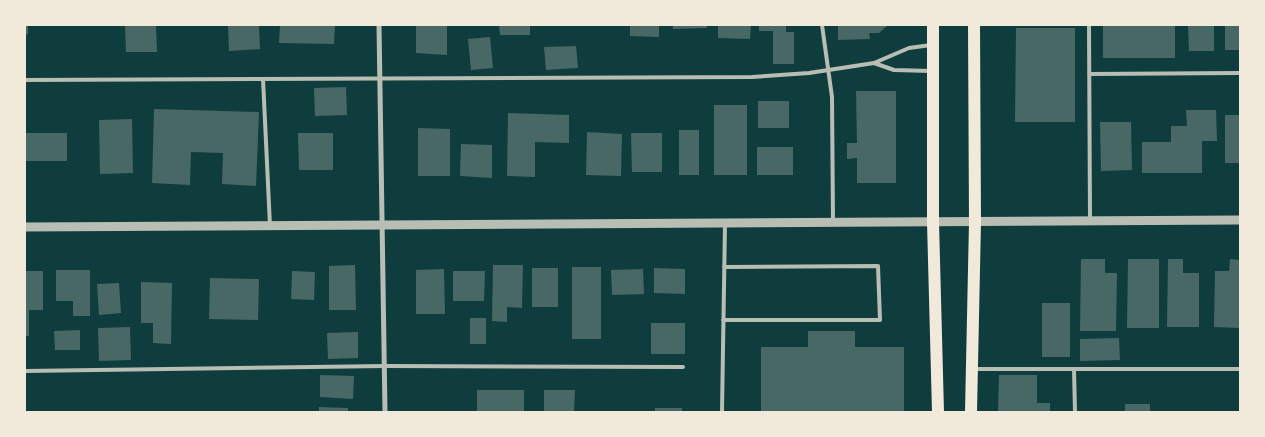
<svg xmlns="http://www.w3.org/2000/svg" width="1265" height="437" viewBox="0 0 1265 437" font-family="Helvetica,sans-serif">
  <rect width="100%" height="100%" fill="#0f3d3e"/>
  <path fill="#486865" d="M25 25H28V34L25 35Z
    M125 25H156L157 52H126Z
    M228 25H259L260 49 229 51Z
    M280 25H335L334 44 279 43Z
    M416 25H447V55L416 53Z
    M499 25H530V35H500Z
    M630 25H659V37L630 36Z
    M673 25H707V28L673 29Z
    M718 25H751L750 39 718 38Z
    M759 25H786V32H794V64H773V31H759Z
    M838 25H888L879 33H869L870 39 838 40Z
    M1103 25H1175V58H1103Z
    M1188 25H1214V51H1189Z
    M1225 25H1240V50H1225Z
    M1016 28H1075V122H1015Z
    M490 37 493 68 471 70 468 39Z
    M576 46 578 68 546 70 544 47Z
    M346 87 347 115 315 116 314 88Z
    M856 91H896V183H857V158L847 159V143H857Z
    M758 101H789V128H758Z
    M714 105H747V175H714Z
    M154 109 259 112 256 186 222 184 223 153 191 152 190 185 152 183Z
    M1186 110H1216L1217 141H1202V173H1142V142H1171V126H1187Z
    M508 113 569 115V143L535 142V177L507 176Z
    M1225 115H1240V163H1225Z
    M132 119 133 173 100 174 99 120Z
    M1100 122H1131L1132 170 1101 171Z
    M418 128 450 129V176H418Z
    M679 130H699V175H679Z
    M587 132 622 134 621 176 586 175Z
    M25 133H67V161H25Z
    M298 133H333V170H299Z
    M631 133H662V172H632Z
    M461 144 492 145V178L460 176Z
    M757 147H793V175H757Z
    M1081 259H1105V273H1117L1116 331H1080Z
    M1128 259H1159V328H1127Z
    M1168 259H1183V273H1199V327H1167Z
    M1230 259 1240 260V328L1214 327 1215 271H1229Z
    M355 265 356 310H329V266Z
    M493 265H523L522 308 507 307V322L492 321Z
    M572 267H601V339H572Z
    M532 268H558V307H532Z
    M654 268 685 269V294L654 293Z
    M444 269 445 314H416V270Z
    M643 269 644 294 612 295 611 270Z
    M56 270H90V316H73V301H56Z
    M25 271H43V310H29V336H25Z
    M292 271 315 272 314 300 291 299Z
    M453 271H485L484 301H453Z
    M210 278 259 279 258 320 209 319Z
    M141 282 172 283 171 344 153 343V323H141Z
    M119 283 121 313 99 315 97 284Z
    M1042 303H1070V357H1042Z
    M470 318H486V344H470Z
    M651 323H685V354H651Z
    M130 327 131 360 99 361 98 328Z
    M80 330V350H55L54 331Z
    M808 331H855V347H904V412H761V347H808Z
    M358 332V358L328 359 327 333Z
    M1119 338 1120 360 1080 361V339Z
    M320 375 354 376 353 399 320 397Z
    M999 375H1037V403H1050V412H998Z
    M477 390H524V412H477Z
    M544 390H575L574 412H544Z
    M1125 404H1150V412H1125Z
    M319 407 348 408V412H319Z
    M655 408H682V412H655Z"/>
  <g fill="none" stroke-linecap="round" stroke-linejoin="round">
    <path stroke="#b8beb3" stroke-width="4" d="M822 25 832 97 833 222
      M1089 25 1090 220
      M874 63 894 70 931 71
      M1089 74 1240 73
      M263 79 270 226
      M25 80 752 77 809 73 874 63 909 48 931 45
      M723 320H880L878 266 724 267
      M975 369H1240
      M1074 369 1075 412
      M25 371 386 366 683 367
      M722 412 725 224"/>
    <path stroke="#b8beb3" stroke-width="5" d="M379 25 385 412"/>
    <path stroke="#b8beb3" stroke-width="9" d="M25 227 1240 220"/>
    <path stroke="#f1e9da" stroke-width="12" d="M933 25V222L938 412
      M971 412 975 222 974 25"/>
  </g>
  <rect width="1265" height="437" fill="none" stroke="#f1e9da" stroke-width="52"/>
</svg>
